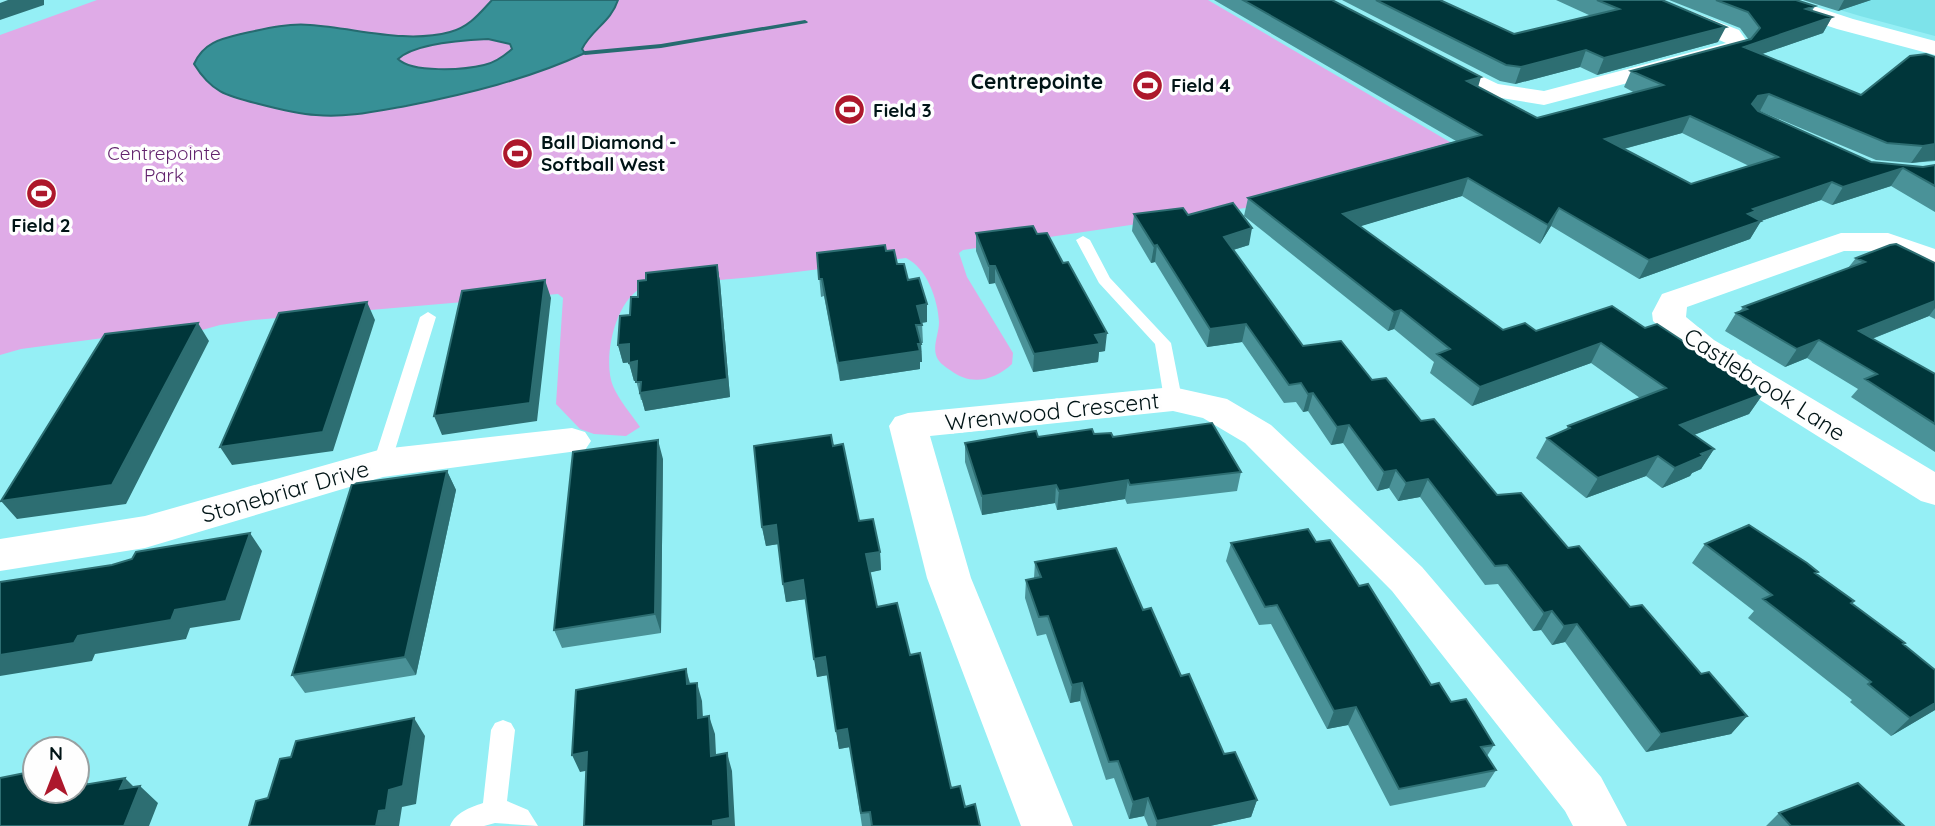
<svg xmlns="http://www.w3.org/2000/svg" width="1935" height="826" viewBox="0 0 1935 826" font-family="Quicksand,sans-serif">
  <rect width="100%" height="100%" fill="#95eff5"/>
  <path fill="#7de3ea" d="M1807 0H1935V36L1860 16Z"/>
  <path fill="#dfabe7" d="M97 0H1208L1455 145 1245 208 963 250 959 253 967 277 1013 353 1012 364C994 381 970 386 950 370 944 366 938 362 936 355 933 345 939 333 939 322 938 300 927 268 906 258 848 265 789 274 731 279 712 281 659 281 645 286 615 298 602 359 613 386 619 400 631 414 640 427L626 436 594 434 580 429 556 404 563 298 558 294 253 320 220 325 184 335 118 336 21 349 0 355V35Z"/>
  <path fill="#379096" stroke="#266b70" stroke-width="2" fill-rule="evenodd" d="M492 0H618C611 22 592 29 582 49L585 53C529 79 467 94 406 106 377 111 346 118 316 115 297 114 278 109 259 104 227 96 212 93 194 64 203 43 220 39 241 34 264 29 287 23 310 25 356 28 405 44 450 32 469 27 479 14 492 0ZM488 39 510 44 512 49C504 56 494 63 484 65 464 70 412 73 398 59 415 43 465 40 488 39Z"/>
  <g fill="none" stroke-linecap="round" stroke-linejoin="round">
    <path fill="#266b70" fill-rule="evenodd" d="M805 20 808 22 807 23 661 48 585 55 582 53 585 51 661 44Z"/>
    <path fill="#fff" fill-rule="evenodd" d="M1083 236 1090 240 1110 278 1171 343 1182 399 1179 403H1167L1164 399 1155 344 1099 283 1076 240Z
      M428 312 436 317 391 463 389 468H375L373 463 420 317Z
      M503 720 511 723 515 730 507 801 528 810 538 826 495 823 484 826H450C456 812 469 808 483 803L491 730 495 723Z"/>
    <path fill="#fff" fill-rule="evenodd" d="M1633 0H1662L1739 30 1749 44 1742 53 1544 105 1483 95 1427 66 1423 61 1427 56 1435 54 1498 84 1544 91 1726 43 1636 4Z
      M1841 233H1888L1935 249V269L1884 251H1844L1687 307 1686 317 1714 340 1935 472V505L1921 501 1690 356 1653 321 1652 313 1662 294Z
      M1173 387 1227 399 1271 425 1422 567 1601 777 1627 826H1573L1565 811 1392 591 1245 443 1203 418 1173 411 930 436 971 578 1073 826H1021L927 578 889 426 895 417 908 413Z
      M572 428 585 432 591 441 585 450 383 477 145 548 0 571V539L145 516 382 449Z"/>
    <path fill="#fff" fill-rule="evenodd" d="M1762 0H1795L1853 19 1935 41V55L1837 29 1765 5Z"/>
  </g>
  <path fill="#4a9298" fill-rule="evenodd" d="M1214 0H1332L1478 87 1537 118 1635 93 1624 87 1631 71 1749 40 1740 28 1669 0H1796L1815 6 1812 11 1832 17 1823 33 1762 54 1861 95 1935 57V161L1911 163 1876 160 1760 111H1758L1871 162 1923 167 1935 165V212L1891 186 1832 205 1821 200 1761 221 1750 239 1639 279 1551 226 1540 244 1462 196 1360 226 1503 330 1536 331 1645 328 1763 394 1749 414 1694 435 1714 449 1701 469 1692 473 1690 476 1662 488 1646 476 1586 498 1536 458 1547 438 1566 430 1568 426 1640 398 1591 363 1472 406 1430 373 1434 362 1394 329 1388 331 1244 216 1248 198 1456 141ZM1682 133 1749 166 1691 184 1624 149Z
    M1342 0H1440L1514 34 1591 16 1556 0H1662L1718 42 1597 75 1580 67 1515 84 1500 81Z
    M1803 0H1871L1838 11Z
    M1134 214 1188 215 1249 245 1233 250 1303 346 1372 380 1421 421 1497 495 1568 548 1747 716 1731 734 1646 752 1565 642 1552 645 1541 630 1533 631 1498 584 1485 585 1420 497 1398 501 1389 488 1377 491 1343 443 1331 445 1308 411 1303 412 1296 402 1284 403 1242 342 1207 347 1155 262 1151 263 1132 231Z
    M976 233 1105 351 1099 352 1098 362 1033 372 995 283 989 284 976 251Z
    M886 251 927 304V322L922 323 923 343H921L922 362H920V369L840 381 824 296 821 297 817 253Z
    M1856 258 1935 263V319L1929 316 1872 339 1935 374V452L1851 397 1858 389 1807 358 1785 367 1725 331 1736 313 1740 311 1743 307 1848 268Z
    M717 265 720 282 730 397 645 411 642 400H641L636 380 634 381 629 362 623 363 618 345 638 297Z
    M1094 434 1113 437 1241 472 1237 491 1127 504 1125 499 1057 510 1055 503 982 515 965 462V443Z
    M833 446 859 521 880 552 881 570 870 572 877 607 910 655 951 788 980 826H862L850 747 839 749 828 675 817 677 806 599 786 602 778 544 766 546 762 527Z
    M663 459 661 633 562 648 554 630Z
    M447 471 456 490 416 675 305 693 292 675Z
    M1316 542 1359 586 1431 685 1451 702 1494 745 1487 756 1496 770 1485 787 1390 806 1348 725 1327 729 1271 624 1259 625 1226 561 1231 543Z
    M1705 544 1818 572 1816 574 1854 601 1852 604 1935 670V710L1891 736 1850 702 1852 700 1748 618 1754 611 1692 563Z
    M1035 562 1143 610 1224 754 1257 800 1251 817 1210 826H1148L1144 816 1129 819 1114 778 1106 780 1080 701 1070 703 1046 634 1037 636 1025 598 1026 580 1034 578Z
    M1779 813 1904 826H1766Z"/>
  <path fill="#2d6e72" d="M8 0H44V5L0 20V3Z
    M1844 0H1871L1838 11Z
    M1832 17 1823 33 1736 63 1744 47Z
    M1726 27 1718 42 1597 75 1604 58Z
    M1586 50 1580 67 1515 84 1521 67Z
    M1481 77 1476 94 1467 81Z
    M1769 94 1760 111 1749 114 1752 104 1758 96Z
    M1690 116 1682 133 1597 156 1605 139Z
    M1935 144V160L1911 163 1923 146Z
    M1903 168 1891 186 1832 205 1843 187Z
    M1468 178 1462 196 1338 233 1343 214Z
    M1832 182 1821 200 1761 221 1750 239 1639 279 1649 260 1748 214 1753 209Z
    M1559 208 1551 226 1540 244 1548 225Z
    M1252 228 1249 245 1220 254 1224 237Z
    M1157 245 1155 262 1151 263 1154 246Z
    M717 265 720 282 730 397 645 411 640 393Z
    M989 266H995V283L989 284Z
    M545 280 551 298 537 421 442 435 434 416Z
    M1935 301V308L1929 316 1846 349 1859 331Z
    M367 302 375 320 333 451 232 465 220 447Z
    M927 304V322L918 323 917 306Z
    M1401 310 1394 329 1388 331 1394 312Z
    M198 323 209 341 126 504 17 519 1 501Z
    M1246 324 1242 342 1207 347 1210 329Z
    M1107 333 1105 351 1099 352 1098 362 1033 372 1034 354 1095 335Z
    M1819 340 1807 358 1785 367 1797 349Z
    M1601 343 1591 363 1472 406 1480 387Z
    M629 344 634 362 623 363 618 345Z
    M921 344 922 362H920V369L840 381 838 363Z
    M637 361 642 380 634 381 629 363Z
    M1313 393 1308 411 1303 412 1308 394Z
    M1763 394 1749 414 1667 445 1680 425Z
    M1349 425 1343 443 1331 445 1337 427Z
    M658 440 663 459 661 633 655 614Z
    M1714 449 1701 469 1692 473 1690 476 1662 488 1675 468Z
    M1658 456 1646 476 1586 498 1598 478Z
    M1396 470 1389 488 1377 491 1384 472Z
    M447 471 456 490 416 675 405 657Z
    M1428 479 1420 497 1398 501 1406 483Z
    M1128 480 1125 499 1057 510 1059 491Z
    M1056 485 1055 503 982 515V496Z
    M776 525 779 544 766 546 762 527Z
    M250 533 262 551 240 620 190 628 186 639 95 654 92 661 0 676V655L78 636 175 610Z
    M880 552 881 570 868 573 866 554Z
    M803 580 806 599 786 602 783 584Z
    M1552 611 1541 630 1533 631 1544 613Z
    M1577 624 1565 642 1552 645 1564 626Z
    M825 657 828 675 817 677 814 659Z
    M686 669 691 687 687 684Z
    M697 683 702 701 704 736 698 718Z
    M1082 683 1080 701 1070 703 1072 685Z
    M1935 703V710L1891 736 1910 718Z
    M1356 707 1348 725 1327 729 1334 711Z
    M709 716 715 734 717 774 711 756Z
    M1747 716 1731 734 1646 752 1661 734Z
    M414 718 425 736 416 804 402 807 399 826H376L379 811 389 790Z
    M847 729 850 747 839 749 836 731Z
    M587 752 595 769 580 772 572 755Z
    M727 753 732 771 735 826H713V821Z
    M81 777 100 794 77 787Z
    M125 778 138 791 140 786 158 803 149 826H124L120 789Z
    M1148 798 1144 816 1129 819 1133 802Z
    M1257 800 1251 817 1210 826H1156L1157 821Z"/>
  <path fill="#00363a" stroke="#2d6e72" stroke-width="2" fill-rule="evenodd" d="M1243 0H1332L1481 77 1467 81 1537 118 1663 85 1631 71 1751 39 1760 28 1748 12 1716 0H1796L1815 6 1806 9 1832 17 1744 47 1861 95 1910 56 1926 54 1935 57V144L1923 146 1887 143 1769 94 1758 96 1752 104 1758 111 1871 162 1923 167 1935 165V186L1903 168 1843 187 1832 182 1753 209 1756 211 1748 214 1761 221 1649 260 1559 208 1548 225 1468 178 1343 214 1503 330 1525 323 1536 331 1612 306 1645 328 1657 324 1763 394 1680 425 1714 449 1701 454 1703 456 1675 468 1658 456 1598 478 1547 438 1570 428 1568 426 1666 388 1601 343 1480 387 1437 354 1450 349 1401 310 1394 312 1248 198 1481 135ZM1690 116 1778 157 1691 184 1605 139Z
    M1376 0H1440L1514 34 1619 9 1597 0H1662L1726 27 1604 58 1586 50 1521 67 1506 65Z
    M1233 203 1252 228 1224 237 1303 346 1341 341 1372 380 1386 378 1421 421 1434 419 1497 495 1521 493 1568 548 1579 546 1630 607 1642 605 1701 674 1709 672 1747 716 1661 734 1577 624 1564 626 1552 611 1544 613 1507 565 1495 566 1428 479 1406 483 1396 470 1384 472 1349 425 1337 427 1313 393 1308 394 1301 383 1289 385 1246 324 1210 329 1157 245 1154 246 1134 214 1183 208 1188 215Z
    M1033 226 1037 234 1047 233 1063 263 1068 262 1107 333 1095 335 1100 344 1034 354 995 266H989L976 233Z
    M1896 244 1935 263V301L1859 331 1935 374V424L1865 379 1877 374 1819 340 1797 349 1736 313 1747 309 1743 307 1865 262 1856 258 1890 245Z
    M885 245 886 251 894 250 897 264H904L908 280 919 278 927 304 917 306 922 325H916L921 344H918L920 351 838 363 822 279H819L817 253Z
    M717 265 727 379 640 393 641 382H636L637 361 629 363V344L618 345 620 316 630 315 631 297H638V281L646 280V273Z
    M545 280 530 403 434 416 462 291Z
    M367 302 323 432 220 447 279 313Z
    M198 323 112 485 1 501 105 334Z
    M1212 423 1241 472 1130 485 1128 480 1059 491 1056 485 982 496 965 443 1036 431 1038 437 1092 429 1094 434 1111 433 1113 437Z
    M831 435 833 446 843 444 859 521 873 519 880 552 866 554 877 607 897 603 910 655 920 653 951 788 960 786 965 807 975 804 980 826H872L870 812 861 813 847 729 836 731 825 657 814 659 803 580 783 584 776 525 762 527 754 446Z
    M658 440 655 614 554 630 573 452Z
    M447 471 405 657 292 675 352 484Z
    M1749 525 1807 563 1818 572 1815 573 1854 601 1851 603 1905 643 1903 644 1935 670V703L1910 718 1868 684 1871 682 1763 599 1772 595 1705 544Z
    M1308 529 1316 542 1330 540 1359 586 1368 584 1431 685 1439 683 1451 702 1466 699 1494 745 1481 747 1496 770 1399 789 1356 707 1334 711 1277 605 1265 607 1231 543Z
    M250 533 226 601 175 610 171 620 78 636 74 643 0 655V582L112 565 132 559 136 552Z
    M1116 548 1143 610 1151 608 1181 676 1189 674 1224 754 1235 752 1257 800 1157 821 1148 798 1133 802 1118 761 1109 762 1082 683 1072 685 1048 616 1039 617 1026 580 1041 577 1035 562Z
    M686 669 687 684 697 683 698 718 709 716 711 756 727 753 730 818 713 821V826H584L587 752 572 755 576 690Z
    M414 718 403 786 389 790 386 810 379 811 376 826H249L256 801 268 798 280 759 291 757 296 741Z
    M35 771V780L33 786 35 785V791H77V786L125 778 120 789 140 786 124 826H0V778Z
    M81 777 77 786V778Z
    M1858 783 1904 826H1791L1779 813Z"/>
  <defs>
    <symbol id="stadium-disc" viewBox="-11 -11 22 22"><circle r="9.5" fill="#ad182c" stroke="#fefefe"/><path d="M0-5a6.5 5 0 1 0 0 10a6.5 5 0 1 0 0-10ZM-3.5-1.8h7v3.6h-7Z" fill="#fff"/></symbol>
  </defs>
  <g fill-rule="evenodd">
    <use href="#stadium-disc" x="1130" y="68" width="35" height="35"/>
    <use href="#stadium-disc" x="832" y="92" width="35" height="35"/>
    <use href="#stadium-disc" x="500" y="136" width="35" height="35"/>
    <use href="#stadium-disc" x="24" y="176" width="35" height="35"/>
  </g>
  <g text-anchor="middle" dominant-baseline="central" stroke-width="7" stroke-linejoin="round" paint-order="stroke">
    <g font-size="19" font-weight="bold" fill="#001416" stroke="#fefefe" text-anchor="start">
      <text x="1171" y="85">Field 4</text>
      <text x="873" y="110">Field 3</text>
      <text x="541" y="142">Ball Diamond -<tspan x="541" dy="22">Softball West</tspan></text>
      <text x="41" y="225" text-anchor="middle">Field 2</text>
    </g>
    <g font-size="19" fill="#63246e" stroke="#fefefe">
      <text x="164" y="153">Centrepointe<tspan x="164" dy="22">Park</tspan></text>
    </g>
    <g font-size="21" font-weight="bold" fill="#001416" stroke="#fefefe">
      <text x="1037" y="81">Centrepointe</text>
    </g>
    <g font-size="23" fill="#001416" stroke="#fefefe">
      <text transform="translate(1765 384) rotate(33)">Castlebrook Lane</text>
      <text transform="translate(1052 411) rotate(-6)">Wrenwood Crescent</text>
      <text transform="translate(285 491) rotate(-16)">Stonebriar Drive</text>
    </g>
  </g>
  <g transform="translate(56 770)"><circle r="33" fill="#fefefe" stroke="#98a0a1" stroke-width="2"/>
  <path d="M0-5L12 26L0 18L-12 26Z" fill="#ad182c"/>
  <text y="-10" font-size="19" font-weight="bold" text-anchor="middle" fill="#001416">N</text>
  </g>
</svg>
